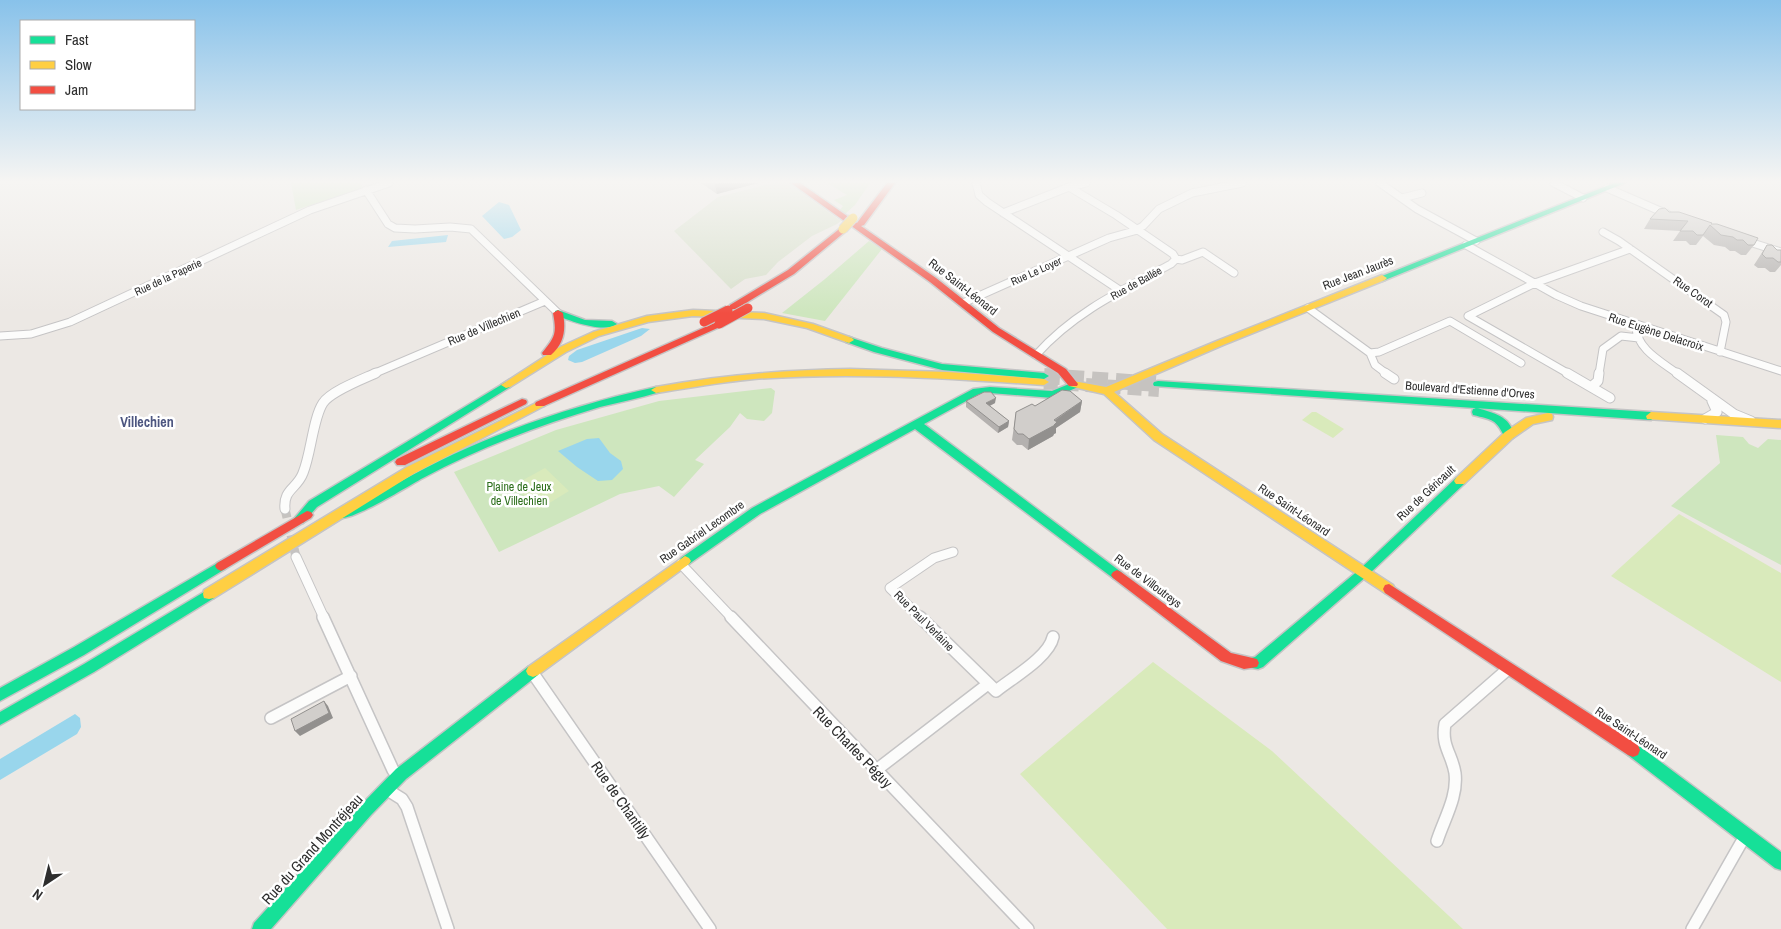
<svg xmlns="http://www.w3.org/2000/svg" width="1781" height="929" viewBox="0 0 1781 929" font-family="'Archivo Narrow',sans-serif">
  <rect width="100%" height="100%" fill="#ece8e4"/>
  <path fill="#cee6be" d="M291 183H361L363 188 296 210Z
    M827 183H870L855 205 845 214 840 210 843 206 834 200 847 195Z
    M869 241 882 249 825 321 782 313 825 279Z
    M771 388 775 391 772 413 764 421 747 419 740 413 730 427 695 460 704 464 674 497 659 486 620 494 499 552 454 472 556 430 659 401Z
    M1716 435 1743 437 1749 444 1758 448 1768 439 1781 440V565L1671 506 1720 463Z"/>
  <path fill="#d8e0cc" d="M773 183H788L841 221 837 224 812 236 778 262 766 275 745 279 731 289 674 231 718 197Z"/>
  <path fill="#d9eabb" d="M1312 412H1316L1344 429 1333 438 1302 420Z
    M545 468 569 491 538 510 514 485Z
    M1679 514 1781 573V682L1611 576Z
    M1153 662 1272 751 1463 929H1167L1020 774Z"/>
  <path fill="#99d6ec" d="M499 202 509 205 521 230 512 237 504 239 482 216Z
    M448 235 446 242 388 247 392 241Z
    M642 328 650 329 641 336 582 362 575 363 568 360 569 356 577 350Z
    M599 438 610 453 621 461 623 469 612 480 598 481 577 467 558 451 587 439Z
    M75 714 80 718 81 727 77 734 0 780V759Z"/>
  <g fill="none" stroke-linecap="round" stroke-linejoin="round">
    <path stroke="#c6c3c0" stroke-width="9" stroke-dasharray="9 4.5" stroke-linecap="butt" d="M285 509 296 557"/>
    <path stroke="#c6c3c0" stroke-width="14" stroke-dasharray="14 7" stroke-linecap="butt" d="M1044 382 1159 390"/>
    <path stroke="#c6c3c0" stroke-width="16" stroke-dasharray="16 8" stroke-linecap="butt" d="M1044 376 1158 384"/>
    <defs>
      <path id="street-far2" d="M976 183 979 195 987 202 1121 291
        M1380 183 1417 209 1476 241
        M1554 183 1583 198
        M1607 188 1667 214
        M366 190 388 224 395 228 415 229 450 227 471 229 558 313
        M1402 198 1422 193
        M1003 213 1069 187
        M1603 232 1619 241 1724 315 1726 322 1720 352
        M1743 240 1781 252
        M1466 245 1556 295 1581 306 1781 371
        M1176 259 1182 260 1203 252 1234 273
        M963 303 1109 238 1134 231 1143 226 1159 209 1192 193 1242 183
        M1308 308 1370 353 1379 352 1450 321 1521 363
        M1636 326C1636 349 1662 362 1678 374
        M0 336 31 334 70 322 310 210 389 183
        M1370 353 1375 365 1387 374
        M1036 355C1073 313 1122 290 1171 264L1176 259 1173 254 1116 215 1069 187 1086 183
        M373 374 545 301
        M1569 374 1468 316 1535 283 1630 249
        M1599 374 1603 349 1621 336 1639 338"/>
      <path id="street-far1" d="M1385 373 1394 379
        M1567 373 1610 398
        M1677 373 1734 414 1751 421
        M1591 387 1598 381 1599 373
        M1705 419 1717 412 1712 401
        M285 509C283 489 297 489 303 473 311 454 313 418 323 403 331 391 363 379 376 373
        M296 557 324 618
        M681 564 732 618
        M921 618 890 588 934 558 953 552"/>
      <path id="street" d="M323 617 393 770 398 777
        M731 617 1028 929
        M920 617 996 691C1012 678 1049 657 1053 637
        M532 672 710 929
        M271 718 351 676
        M875 771 988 684
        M386 789 402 799 407 807 448 929
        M1437 841C1444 819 1458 797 1455 773 1452 754 1441 746 1445 724L1508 669
        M1692 929 1741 843 1747 836"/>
      <path id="fast" d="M1614 183H1625L1385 280 1382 281 1377 278Z
        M558 310 585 320 612 321 617 324C604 334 568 320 555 315V311Z
        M849 337 882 348 942 364 1044 373 1049 376 1044 379 942 370 874 352 846 342 844 340Z
        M1158 381 1651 412 1656 416 1651 420 1154 386 1153 384 1154 382Z
        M506 382 511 385 510 387 317 507 303 523H295L293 520 309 501Z
        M1074 382 1079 385 1078 387 1053 398 990 393 979 394 924 424 1121 572 1123 575 1121 578 1117 580 1113 578 915 429 760 514 689 564 685 566 681 564 679 561 681 558 752 508 973 389 990 387 1052 391Z
        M656 387 660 388 661 390 660 392C640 398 620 402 600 407 540 425 479 448 423 478 408 486 351 522 338 518L336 515 338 512C378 496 415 472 454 454 519 424 587 402 656 387Z
        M1477 408C1494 413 1510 416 1514 435L1513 438H1505C1496 419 1493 420 1473 415L1472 412 1473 409Z
        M1460 477 1466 481 1464 484 1368 575 1263 667 1258 669 1247 667 1245 663 1247 659 1255 657 1360 569 1456 478Z
        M221 561 225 563 227 566 225 569 84 655 0 701V688L74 647Z
        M209 589 214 590 215 594 214 598 94 672 0 725V712L84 664Z
        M533 665 538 667 540 671 538 675 406 779 371 815 271 929H252L254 923 361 805 396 769 528 667Z
        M1633 743 1638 745 1781 852V870L1775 868 1628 755 1626 750 1628 745Z"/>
      <path id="slow" d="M1382 275 1387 278 1385 280 1223 345 1114 392 1162 434 1393 585 1395 589 1393 593 1389 594 1385 593 1154 440 1104 394 1069 386 1068 384 1073 381 1106 387 1217 341Z
        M693 310 764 313 813 324 852 338 854 340 849 343 807 328 764 319 693 316 648 322 599 336 566 352 510 387 506 388 501 385 558 348 593 332 647 316Z
        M850 369 947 372 1044 379 1049 382 1044 385C947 378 851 372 754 379 721 382 689 388 656 393L651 390 656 387C721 375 784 370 850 369Z
        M540 401 545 404 544 406 415 473 214 598 209 599 204 598 203 594 204 590 407 467Z
        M1651 412 1781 420V428L1647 419 1646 416Z
        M1548 413 1552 414 1553 417 1552 420 1533 424 1513 438 1464 484H1456L1454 481 1456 478 1505 432 1526 418Z
        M685 556 689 558 691 561 689 564 538 675 533 677 528 675 526 671 528 667Z"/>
      <path id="jam" d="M791 183H800L857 223 887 183H895L864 225 861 226 936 278 999 328 1066 369 1078 384 1077 386H1069L1058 373 993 332 930 282Z
        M843 226 846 227V231L794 274 736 309H730V305L788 270Z
        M558 310 563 313C566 331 564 343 551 355H543L542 353C555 337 557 334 553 313Z
        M719 321 722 322 724 324 722 326 544 406H536L535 404 536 402Z
        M522 399 526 400 527 402 526 404 405 465H397L395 462 397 459Z
        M307 511 311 512 313 515 311 518 225 569 221 571 217 569 215 566 217 563Z
        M1117 570 1121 572 1231 653 1257 659 1259 663 1257 667 1244 669 1221 661 1113 578 1111 575 1113 572Z
        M1389 584 1638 745 1640 750 1638 755 1633 757 1628 755 1385 593 1383 589 1385 585Z"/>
    </defs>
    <use href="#street-far2" stroke="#c5c4c5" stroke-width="9"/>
    <use href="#street-far1" stroke="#c5c4c5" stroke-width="11"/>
    <use href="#street" stroke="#c5c4c5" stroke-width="14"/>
    <use href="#fast" stroke="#c5c4c5" stroke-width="3"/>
    <use href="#slow" stroke="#c5c4c5" stroke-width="3"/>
    <use href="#jam" stroke="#c5c4c5" stroke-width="3"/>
    <use href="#street-far2" stroke="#fcfcfb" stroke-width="7"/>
    <use href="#street-far1" stroke="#fcfcfb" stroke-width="9"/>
    <use href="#street" stroke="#fcfcfb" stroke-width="11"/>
    <use href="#fast" fill="#16e098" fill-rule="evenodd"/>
    <use href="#slow" fill="#ffcf43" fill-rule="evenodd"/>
    <use href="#jam" fill="#f24e42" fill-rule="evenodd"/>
    <defs>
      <path id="slow-bridge" d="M843 229 853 218"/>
      <path id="jam-bridge" d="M704 322 728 310
        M719 324 748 308"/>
    </defs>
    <use href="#slow-bridge" stroke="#c6c5c4" stroke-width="11" stroke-linecap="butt"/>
    <use href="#jam-bridge" stroke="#c6c5c4" stroke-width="11" stroke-linecap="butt"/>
    <use href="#slow-bridge" stroke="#ffcf43" stroke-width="9"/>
    <use href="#jam-bridge" stroke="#f24e42" stroke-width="9"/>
  </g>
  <path fill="#b4b1af" d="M701 183H758L717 194Z
    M1669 212 1711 224 1754 245 1746 255H1741L1735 251H1730L1725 247 1714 245 1703 236 1696 245H1690L1686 241H1673L1680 231 1644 229 1650 219Z
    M1767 245 1777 250H1781V265L1775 272H1770L1765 268H1758L1754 265Z
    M966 401 995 403 990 406 1009 421 1008 427 998 433 966 407Z
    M1082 401 1080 412 1056 428V433L1054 434 1053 436 1028 450 1022 445H1017L1012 440 1016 412 1035 406Z"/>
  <path fill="#92908e" d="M720 183H758L717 194 715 184Z
    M996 398 995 403 985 408 986 403Z
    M1082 401 1080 412 1056 428V433L1054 434 1053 436 1028 450 1029 439Z
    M1009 421 1008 427 998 433 999 427Z
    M324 701 328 706 333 718 300 736 295 731Z"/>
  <path fill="#d1cecb" stroke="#92908e" d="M1665 208 1669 212H1679L1712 223 1711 224H1717L1758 238 1754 245H1748L1743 240H1737L1733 237 1721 235 1710 225 1703 235H1697L1693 231H1680L1688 221 1650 219 1659 209Z
    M1767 245H1772L1777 250H1781V262H1778L1773 258H1766L1762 254Z
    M1062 390 1070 391 1082 401 1054 420 1057 422 1054 425H1055L1029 439 1023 434H1018L1014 429 1016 412 1032 404 1035 406Z
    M984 392H991L996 398 986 403 1009 421 999 427 966 401Z
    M324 701 329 713 295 731 291 719Z"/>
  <linearGradient id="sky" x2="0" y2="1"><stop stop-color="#88c2ea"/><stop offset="0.58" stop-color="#f6f5f3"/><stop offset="1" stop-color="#f6f5f3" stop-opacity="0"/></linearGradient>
  <rect width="1781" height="313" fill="url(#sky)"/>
  <g text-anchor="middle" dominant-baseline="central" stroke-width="5" stroke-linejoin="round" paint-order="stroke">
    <g font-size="11" fill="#2e2e2e" stroke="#fff">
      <text transform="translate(1036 271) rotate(-24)">Rue Le Loyer</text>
      <text transform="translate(168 277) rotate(-25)">Rue de la Paperie</text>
      <text transform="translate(1136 283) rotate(-29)">Rue de Ballée</text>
    </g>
    <g font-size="12" fill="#2e2e2e" stroke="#fff">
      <text transform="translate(1358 273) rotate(-21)">Rue Jean Jaurès</text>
      <text transform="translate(963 287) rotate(38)">Rue Saint-Léonard</text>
      <text transform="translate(1693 292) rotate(35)">Rue Corot</text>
      <text transform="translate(484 327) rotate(-23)">Rue de Villechien</text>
      <text transform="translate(1656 332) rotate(18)">Rue Eugène Delacroix</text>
      <text transform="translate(1470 390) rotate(4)">Boulevard d'Estienne d'Orves</text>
      <text transform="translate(1426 493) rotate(-43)">Rue de Géricault</text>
      <text transform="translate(1294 510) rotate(34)">Rue Saint-Léonard</text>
      <text transform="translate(702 532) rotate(-35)">Rue Gabriel Lecombre</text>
      <text transform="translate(1148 581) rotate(37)">Rue de Villoutreys</text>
      <text transform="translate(924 621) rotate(45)">Rue Paul Verlaine</text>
      <text transform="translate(1631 733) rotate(34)">Rue Saint-Léonard</text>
    </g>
    <g font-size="12" fill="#2c6e1b" stroke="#fff">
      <text x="519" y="487">Plaine de Jeux<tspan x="519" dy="14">de Villechien</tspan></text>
    </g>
    <g font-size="14" font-weight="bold" fill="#4d5680" stroke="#fff">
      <text x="147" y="422">Villechien</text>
    </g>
    <g font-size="15" fill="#2e2e2e" stroke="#fff">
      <text transform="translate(853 747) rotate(46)">Rue Charles Péguy</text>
      <text transform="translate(621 800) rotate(55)">Rue de Chantilly</text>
      <text transform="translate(312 849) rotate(-48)">Rue du Grand Montréjeau</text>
    </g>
  </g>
  <rect x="20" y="20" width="175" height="90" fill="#ffffff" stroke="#ababab"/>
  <rect x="30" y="36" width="25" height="8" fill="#16e098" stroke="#ababab"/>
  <text x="65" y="45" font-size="15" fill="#2e2e2e">Fast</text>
  <rect x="30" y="61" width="25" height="8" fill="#ffcf43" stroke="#ababab"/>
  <text x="65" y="70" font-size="15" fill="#2e2e2e">Slow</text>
  <rect x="30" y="86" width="25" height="8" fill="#f24e42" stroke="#ababab"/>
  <text x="65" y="95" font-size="15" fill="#2e2e2e">Jam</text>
  <g transform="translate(45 884) rotate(215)" stroke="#ffffff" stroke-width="4" paint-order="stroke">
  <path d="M0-4L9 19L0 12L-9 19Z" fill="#2e2e2e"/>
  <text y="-8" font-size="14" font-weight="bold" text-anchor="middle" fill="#2e2e2e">N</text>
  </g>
</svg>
